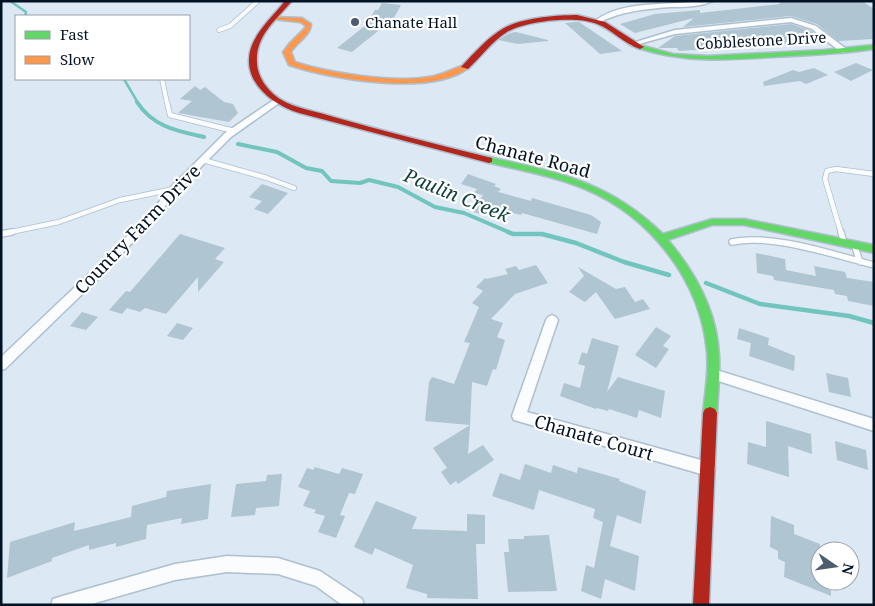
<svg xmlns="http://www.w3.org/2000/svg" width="875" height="606" viewBox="0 0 875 606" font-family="'Noto Serif',serif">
  <rect width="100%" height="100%" fill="#dce8f4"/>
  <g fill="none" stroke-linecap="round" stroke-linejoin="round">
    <path stroke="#72c4be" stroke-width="2.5" d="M10 1 26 12 25 16
      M124 79 138 103"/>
    <path stroke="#72c4be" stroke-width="4" d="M137 102C153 127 177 131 204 137
      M238 144 277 152 306 168 322 171 331 181 360 183 369 180 398 187 435 207 464 213 511 233"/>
    <path stroke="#72c4be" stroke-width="4.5" d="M508 232 513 234H542L576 243 624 262 669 275
      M706 283 760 304 849 316 874 323"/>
  </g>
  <path fill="#afc5d1" d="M778 1H862L874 9V39L838 41 817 24 791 16 683 27 694 18 635 33 620 24 655 14 700 10V13L780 4Z
    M382 3 401 5 391 23H388L352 52 337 48 366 25 375 10H378Z
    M575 22H579L622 51 600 54 565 23Z
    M791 24 811 31 825 42 777 44 710 51 708 49 679 51 677 48H658L675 36Z
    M516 32 548 40V41L518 44 498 40 510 33Z
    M856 63 873 70 851 81 834 72Z
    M814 68 828 75 806 84 800 81 764 86 763 82 793 70 799 72Z
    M195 86 200 90 205 87 224 102 233 104 238 113 229 122 178 113 192 101 180 99Z
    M468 174 496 184 494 186 501 189 498 192 531 201 532 198 591 215 601 222 597 234 522 213 521 215 501 210 497 218 473 212 483 195 474 193 477 189 461 184Z
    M262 184 288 193 268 214 254 209 262 201 249 197Z
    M180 234 225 248 215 259 224 262 198 292V277L166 314 145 308 140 312 127 308 122 314 109 310 126 291 130 292Z
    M756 253 785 259 786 270 816 276 814 266 845 272 847 278 874 282V306L848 301 847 296 835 294 834 290 774 280 773 276 757 273Z
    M536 265 548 283 515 294 491 319 503 323 497 337 505 340 496 370 493 369 487 386 472 382 470 425 425 421 429 382 432 377 454 384 470 343 464 342 479 307 472 303 483 291 476 287 485 278 487 279 508 274 505 269 516 266 519 270Z
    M578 267 616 289 625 287 635 302 643 299 650 309 615 319 596 292 585 302 569 292 584 276Z
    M82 312 98 317 86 330 70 326Z
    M177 323 193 328 183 340 167 336Z
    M656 327 671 336 663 346 669 349 656 368 635 355Z
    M739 328 769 338 768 345 795 356 794 371 749 356 751 343 737 339Z
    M592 338 619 346 607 392 618 377 665 391 661 418 639 410 637 418 609 409 608 411 597 408 596 409 560 396 564 383 580 388 585 366 578 364 582 352 587 354Z
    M826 373 848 378 851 397 829 392Z
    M766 421 811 434 812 454 788 446 789 477 747 464 748 442 766 447Z
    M470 425 468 454 483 445 494 460 458 484 456 481 450 485 441 472 447 468 433 448Z
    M835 441 866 450 868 470 837 460Z
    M525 464 551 473 553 465 577 473 578 467 620 479 619 481 646 491 641 524 617 515 610 546 639 556 635 591 605 579 601 599 581 591 586 565 594 568 603 522 593 518 595 509 539 490 534 510 492 496 500 473 520 480Z
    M315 467 339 474 342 468 363 474 355 494 349 493 340 515 345 516 336 538 318 532 325 516 314 513 316 510 303 506 310 491 298 487 307 468 313 470Z
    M282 474 279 506 256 508 255 515 231 517 236 484 266 481 267 475Z
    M211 484 208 519 181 524 182 518 147 525 146 539 116 547V543L89 550V545L52 558V561L7 578 10 542 75 522 74 531 131 517 132 506 166 497 167 491Z
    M376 501 417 517 412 529 467 531V514L485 515V544H476L478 599 427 598V594L406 588 413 565 375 548 372 555 354 547Z
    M771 516 794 525V534L820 544V581H831V596L784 577 785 562 778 559V551L770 547Z
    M549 535 557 591 508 592 504 552H509L508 539H524V536Z"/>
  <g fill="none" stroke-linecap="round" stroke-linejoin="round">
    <defs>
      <path id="lane-far2" d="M219 30 230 26 258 1
        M162 79 167 103"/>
      <path id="lane-far1" d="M167 102 170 115 234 131
        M203 160 267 178 294 188
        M6 233 59 222 120 200 174 189
        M841 233 825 179 827 171 836 169 874 174"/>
      <path id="lane" d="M841 232 844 243
        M1 234 12 232
        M732 242C771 233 834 255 874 265
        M855 247 860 262"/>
      <path id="street" d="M698 1H713C701 7 683 7 670 7 645 9 623 11 600 22L595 21C622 0 665 6 698 1Z
        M791 18 816 26 849 51 842 53 812 29 791 22 675 34 632 46 629 44 675 30Z
        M275 99 282 101 231 137 177 191 157 216 105 272 5 369 1 370V357L97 266 151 212 171 187 225 133Z
        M552 315 556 317 558 320 527 412 708 462 713 464 715 469 713 474 708 476 514 420 512 416 546 320 548 317Z
        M713 369 874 419V431L709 378 707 374 709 370Z
        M227 556 278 558 320 571 362 599 364 605H342L316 586 278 574 227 572 175 580 88 605H51L53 599 59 597 175 564Z"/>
      <path id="fast" d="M640 45 673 54 707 56 824 50 874 45V49C841 54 808 55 774 57 727 60 683 63 638 48L636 47Z
        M489 157C560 173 608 181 663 234L712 219H744L874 245V253L744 225H712L668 240C695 272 717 311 719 355 720 374 718 394 717 413L715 417 710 419 705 417 703 413C705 393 709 372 707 352 701 281 650 216 585 189 553 176 519 170 486 162L485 160Z"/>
      <path id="slow" d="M273 17 302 18 311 24C311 35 296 43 291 52L295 62C327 73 395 83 429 77 442 75 452 69 465 65L469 67C434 97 330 79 289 65L283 52 290 43 305 28V25L300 22 273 19Z"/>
      <path id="jam" d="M285 1H292C277 19 255 36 257 62 257 77 268 91 280 99 296 109 316 111 334 117 387 132 439 145 492 158V162L489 163 299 113C270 104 239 79 252 45 259 28 274 15 285 1Z
        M577 15 605 22 644 47 640 49C624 44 613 30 597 24 577 15 525 21 507 32 492 41 481 57 468 69L461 67C474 53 488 37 504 28 522 18 557 15 577 15Z
        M710 407 715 409 717 413 709 605H693L703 413 705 409Z"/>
    </defs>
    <use href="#lane-far2" stroke="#aebfce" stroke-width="5.5"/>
    <use href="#lane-far1" stroke="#aebfce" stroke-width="6"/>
    <use href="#lane" stroke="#aebfce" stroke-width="8"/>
    <use href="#street" stroke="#aebfce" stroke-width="3"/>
    <use href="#fast" stroke="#aebfce" stroke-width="3"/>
    <use href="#slow" stroke="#aebfce" stroke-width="3"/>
    <use href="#jam" stroke="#aebfce" stroke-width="3"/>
    <use href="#lane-far2" stroke="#fafcfd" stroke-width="4"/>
    <use href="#lane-far1" stroke="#fafcfd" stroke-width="4.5"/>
    <use href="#lane" stroke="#fafcfd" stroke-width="5.5"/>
    <use href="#street" fill="#fafcfd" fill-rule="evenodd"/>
    <use href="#fast" fill="#63d668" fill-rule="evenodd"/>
    <use href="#slow" fill="#ff974d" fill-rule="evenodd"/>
    <use href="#jam" fill="#b3261e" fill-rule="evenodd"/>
  </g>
  <circle fill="#4d5d6d" stroke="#fff" stroke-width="2" cx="355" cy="22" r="5"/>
  <g text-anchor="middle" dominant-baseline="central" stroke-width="4.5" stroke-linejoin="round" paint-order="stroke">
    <g font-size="15" fill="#001224" stroke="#fff" text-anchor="start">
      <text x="365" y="22">Chanate Hall</text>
    </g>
    <g font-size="15" fill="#001224" stroke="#fff">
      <text transform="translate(761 40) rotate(-3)">Cobblestone Drive</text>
    </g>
    <g font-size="18" fill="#001224" stroke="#fff">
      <text transform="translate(533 156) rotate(15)">Chanate Road</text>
      <text transform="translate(137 229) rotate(-46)">Country Farm Drive</text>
      <text transform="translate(594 437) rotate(16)">Chanate Court</text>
    </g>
    <g font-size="19" font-style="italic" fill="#10423c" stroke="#fff">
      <text transform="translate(457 195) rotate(22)">Paulin Creek</text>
    </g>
  </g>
  <rect width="875" height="606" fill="none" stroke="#001224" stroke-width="5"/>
  <rect x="15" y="15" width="175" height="65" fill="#ffffff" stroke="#99a0a7"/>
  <rect x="25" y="31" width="25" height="8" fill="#63d668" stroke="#99a0a7"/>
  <text x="60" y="40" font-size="15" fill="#001224">Fast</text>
  <rect x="25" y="56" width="25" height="8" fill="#ff974d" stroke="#99a0a7"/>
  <text x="60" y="65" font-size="15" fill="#001224">Slow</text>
  <g transform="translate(835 566) rotate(103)"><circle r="24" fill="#ffffff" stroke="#99a0a7"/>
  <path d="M0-4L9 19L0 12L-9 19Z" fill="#4d5d6d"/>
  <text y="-8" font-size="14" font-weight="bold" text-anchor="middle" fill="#001224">N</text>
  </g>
</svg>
